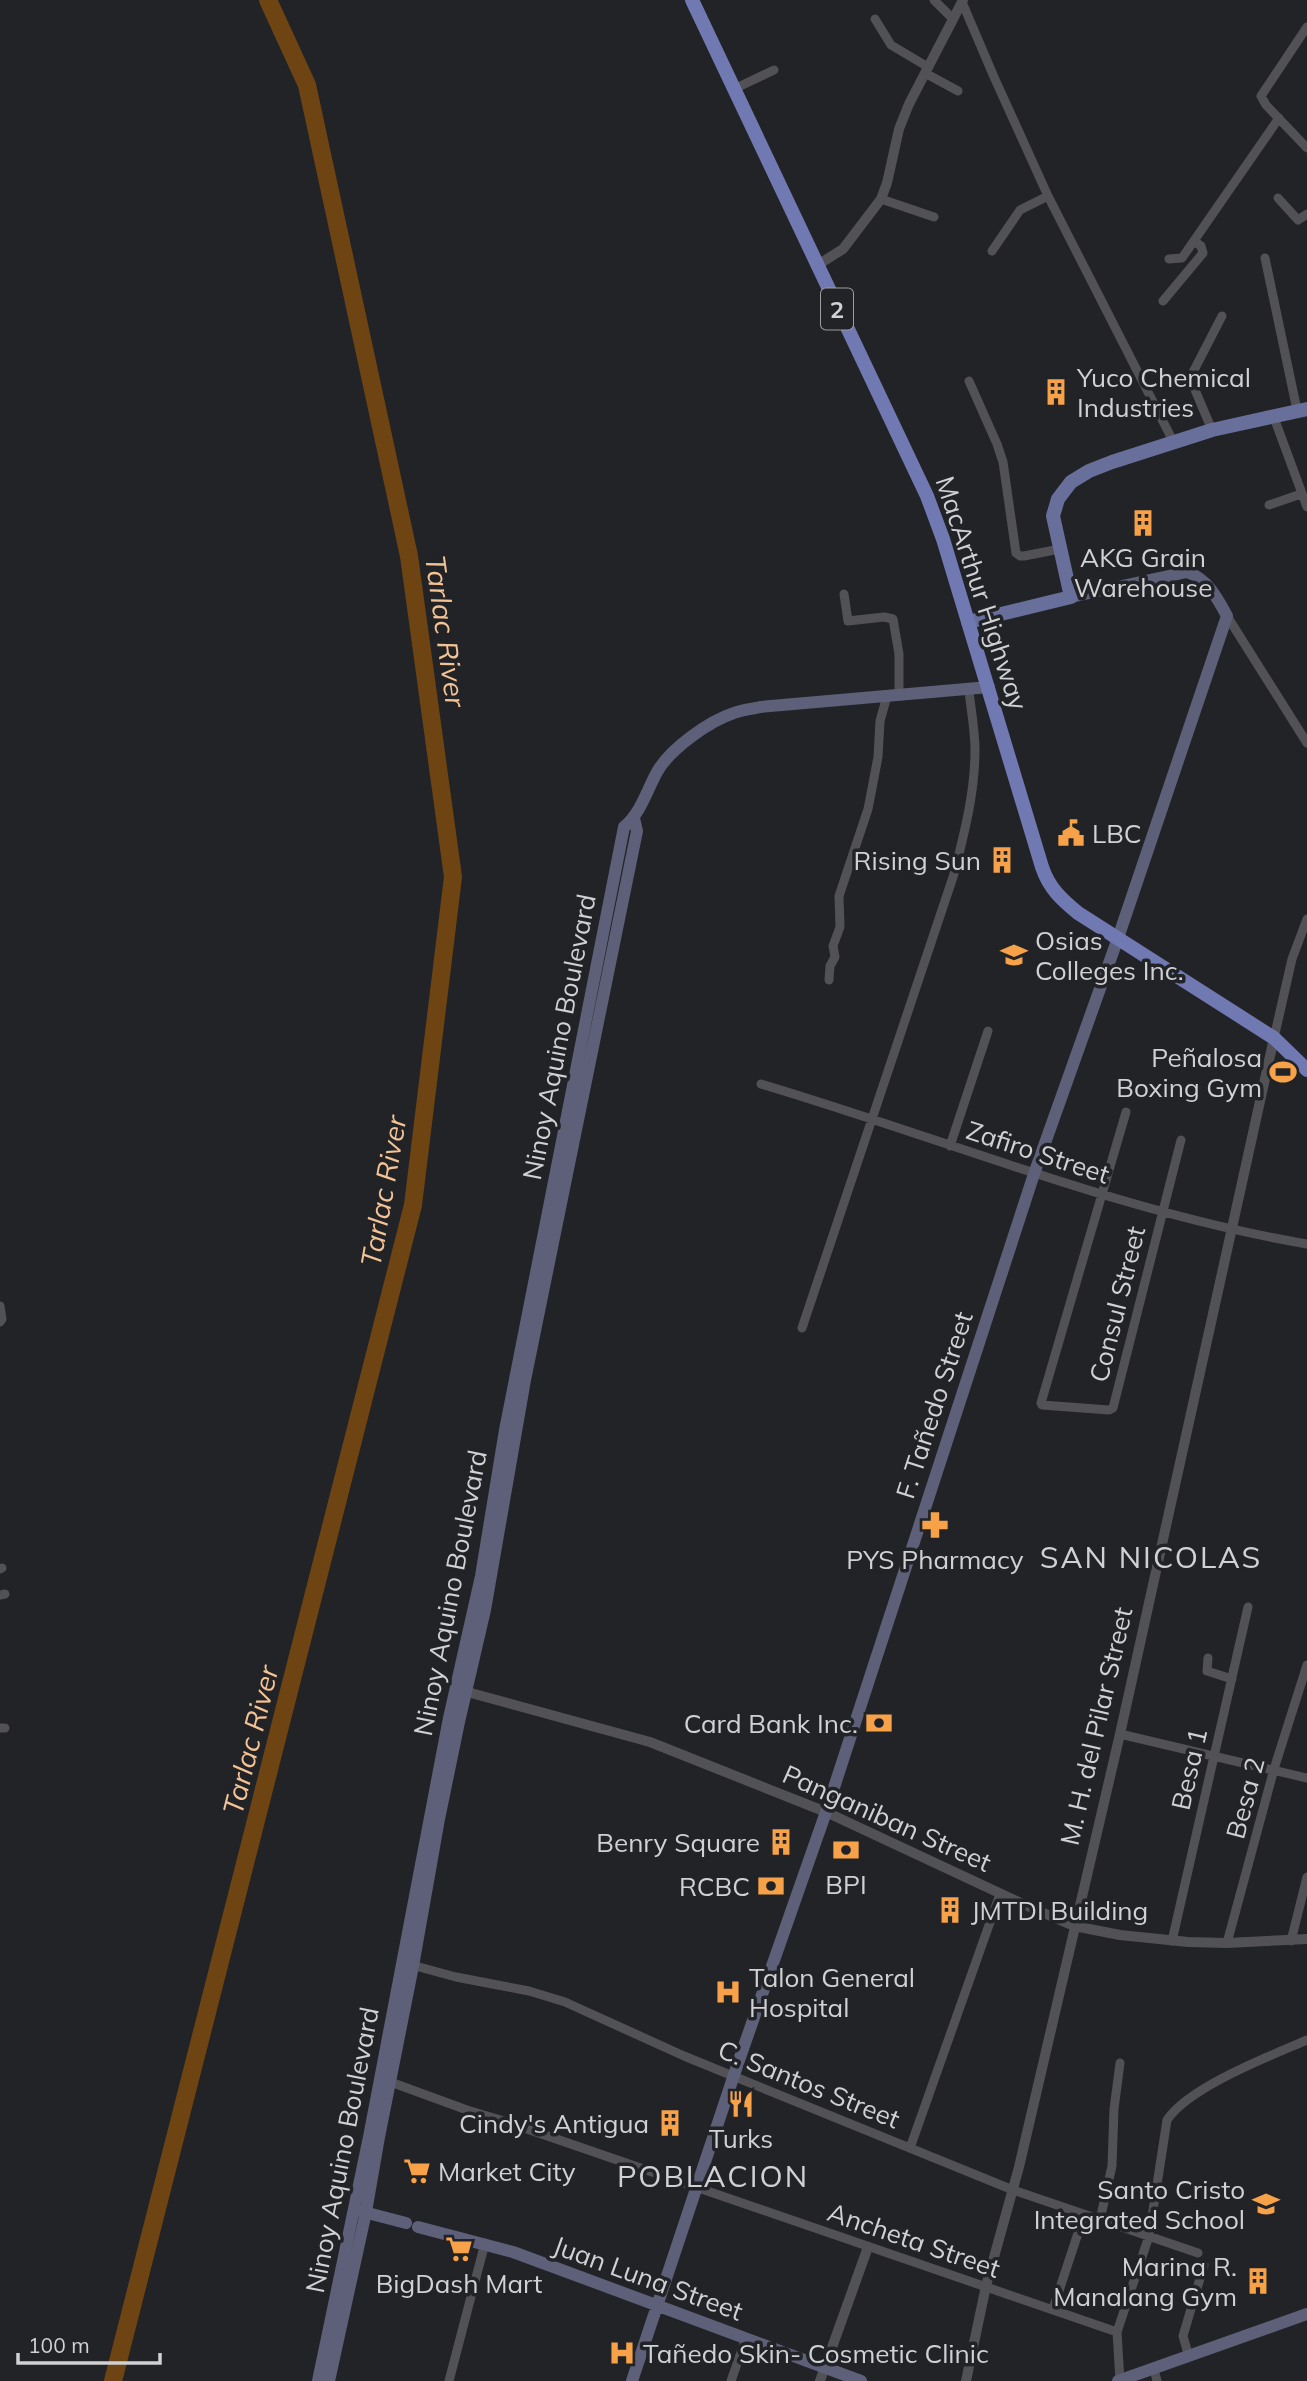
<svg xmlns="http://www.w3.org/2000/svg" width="1307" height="2381" viewBox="0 0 1307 2381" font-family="Mulish,sans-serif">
  <rect width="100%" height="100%" fill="#222327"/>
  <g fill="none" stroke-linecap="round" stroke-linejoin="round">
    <path stroke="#6f4413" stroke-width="18" d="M113 2381 413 1205 453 877 409 556 307 85 268 0"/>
    <path stroke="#515156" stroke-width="9" d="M934 0 953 19
      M962 2 994 77 1048 196 1174 443
      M875 19 891 45 928 67
      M1307 27 1261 96 1266 105 1307 148
      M925 73 958 91
      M734 89 774 70
      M1278 198 1298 220 1307 214
      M881 199 934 217
      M992 251 1020 210 1048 196
      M1265 258 1297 410
      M1169 259 1182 258 1279 118
      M1163 301 1203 253 1201 246 1194 241
      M969 381 997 444 1003 462 1016 553 1020 556H1024L1060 549
      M1273 415 1307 507
      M1212 430 1190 378 1222 316
      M1269 505 1301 494
      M844 594 848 621 884 617 893 619 899 654V695
      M1227 616 1307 743
      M829 980 830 966 835 957 833 946 840 927 839 896 868 809 878 757 880 721 887 696
      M1274 1038 1292 959 1307 919
      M761 1084C943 1138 1119 1212 1307 1244
      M1126 1112 1041 1403 1042 1405 1109 1410 1113 1408 1181 1140
      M950 1146 988 1031
      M0 1306 2 1319 0 1322
      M802 1328 954 874C964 834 975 793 975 750 975 731 971 710 969 691
      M0 1569 2 1568
      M0 1595 5 1594
      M1208 1658 1207 1671 1232 1679
      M0 1728H5
      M1120 1734 1307 1778
      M1172 1941 1248 1607
      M1291 1941 1307 1877
      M1227 1943 1274 1769 1307 1665
      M408 1964 456 1977 529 1991 565 2002 684 2056 1013 2190 1198 2253
      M385 2080 467 2110 504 2121 1117 2332
      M910 2148 1000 1894
      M1100 2220 1112 2166 1114 2109 1120 2063
      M1053 2309 1084 2215
      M1189 2357 1183 2336 1204 2265
      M1154 2369 1157 2381
      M449 2381 485 2243
      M731 2381 746 2338
      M1120 2381 1117 2332 1149 2236 1167 2120C1189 2087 1270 2056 1307 2040"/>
    <path stroke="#515156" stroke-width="10" d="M816 266 843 249 881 199 887 183 899 129 909 104 963 0
      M460 1690 650 1742 826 1812 1025 1905 1074 1926 1120 1935 1188 1942 1227 1943 1307 1939
      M820 2381 868 2247
      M966 2381 986 2286 1019 2167 1120 1734 1274 1038"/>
    <path stroke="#5d6078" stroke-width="12" d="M360 2211 406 2223
      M418 2227 513 2252 861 2381
      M318 2381 369 2137 449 1718 481 1576 505 1430 624 827C641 813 647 790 657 772 670 749 709 721 734 713 742 710 752 709 760 707L989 687
      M329 2381 366 2212 379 2137 413 1966 439 1819 459 1722 485 1610 525 1380 637 831 634 818
      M632 2381 737 2066 826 1812 1034 1174 1118 938 1227 616C1218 599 1207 578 1187 572L1071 597
      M1118 2381 1307 2314"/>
    <path stroke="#696f9b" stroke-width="14" d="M968 622 1071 597 1053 516 1058 499 1071 482 1089 471 1112 462 1212 430 1307 409"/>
    <path stroke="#7179b2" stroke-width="14" d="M692 0 927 496 943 539 1042 867C1049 888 1061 899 1078 913L1274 1038 1307 1070"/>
  </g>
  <defs>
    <symbol id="building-bare" viewBox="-9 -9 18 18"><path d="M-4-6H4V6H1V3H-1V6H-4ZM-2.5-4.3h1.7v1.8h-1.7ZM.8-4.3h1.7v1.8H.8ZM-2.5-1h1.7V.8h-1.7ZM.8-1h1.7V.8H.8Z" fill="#f7a248" stroke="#222327" stroke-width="2.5" paint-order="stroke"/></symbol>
    <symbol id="civic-bare" viewBox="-9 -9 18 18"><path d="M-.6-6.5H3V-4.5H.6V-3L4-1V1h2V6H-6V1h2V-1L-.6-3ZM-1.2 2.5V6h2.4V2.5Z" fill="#f7a248" stroke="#222327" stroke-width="2.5" paint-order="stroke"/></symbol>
    <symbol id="university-bare" viewBox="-9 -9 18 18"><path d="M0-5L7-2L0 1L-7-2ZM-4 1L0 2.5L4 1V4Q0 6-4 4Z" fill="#f7a248" stroke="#222327" stroke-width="2.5" paint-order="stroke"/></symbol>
    <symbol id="stadium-bare" viewBox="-9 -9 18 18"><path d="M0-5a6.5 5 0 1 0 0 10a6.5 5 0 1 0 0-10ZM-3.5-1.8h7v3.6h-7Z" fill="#f7a248" stroke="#222327" stroke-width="2.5" paint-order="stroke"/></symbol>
    <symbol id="pharmacy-bare" viewBox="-9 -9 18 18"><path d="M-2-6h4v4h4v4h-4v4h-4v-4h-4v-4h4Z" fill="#f7a248" stroke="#222327" stroke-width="2.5" paint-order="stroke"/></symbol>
    <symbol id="bank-bare" viewBox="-9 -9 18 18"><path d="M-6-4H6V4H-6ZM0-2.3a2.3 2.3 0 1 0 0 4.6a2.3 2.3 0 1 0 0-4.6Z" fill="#f7a248" stroke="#222327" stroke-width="2.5" paint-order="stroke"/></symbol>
    <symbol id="hospital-bare" viewBox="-9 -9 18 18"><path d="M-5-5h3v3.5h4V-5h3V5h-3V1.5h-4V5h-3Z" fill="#f7a248" stroke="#222327" stroke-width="2.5" paint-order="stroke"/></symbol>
    <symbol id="restaurant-bare" viewBox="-9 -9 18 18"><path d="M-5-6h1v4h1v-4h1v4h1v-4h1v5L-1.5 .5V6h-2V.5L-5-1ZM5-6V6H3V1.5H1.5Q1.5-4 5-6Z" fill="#f7a248" stroke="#222327" stroke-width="2.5" paint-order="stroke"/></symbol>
    <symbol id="supermarket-bare" viewBox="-9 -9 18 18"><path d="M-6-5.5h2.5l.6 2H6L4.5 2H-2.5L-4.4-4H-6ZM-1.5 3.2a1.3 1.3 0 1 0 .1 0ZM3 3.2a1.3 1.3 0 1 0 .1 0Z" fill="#f7a248" stroke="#222327" stroke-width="2.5" paint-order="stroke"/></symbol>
    <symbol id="school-bare" viewBox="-9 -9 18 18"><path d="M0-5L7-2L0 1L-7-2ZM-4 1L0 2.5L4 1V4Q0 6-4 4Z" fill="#f7a248" stroke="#222327" stroke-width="2.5" paint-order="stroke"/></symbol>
  </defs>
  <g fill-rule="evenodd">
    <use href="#building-bare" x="1037" y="373" width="38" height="38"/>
    <use href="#building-bare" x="1124" y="504" width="38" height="38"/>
    <use href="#civic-bare" x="1052" y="814" width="38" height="38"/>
    <use href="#building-bare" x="983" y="841" width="38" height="38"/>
    <use href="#university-bare" x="995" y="936" width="38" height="38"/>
    <use href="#stadium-bare" x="1264" y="1053" width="38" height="38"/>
    <use href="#pharmacy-bare" x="916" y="1506" width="38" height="38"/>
    <use href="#bank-bare" x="860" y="1704" width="38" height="38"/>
    <use href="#building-bare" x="762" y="1823" width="38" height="38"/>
    <use href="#bank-bare" x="827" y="1831" width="38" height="38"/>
    <use href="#bank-bare" x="752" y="1867" width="38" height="38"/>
    <use href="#building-bare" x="931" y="1891" width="38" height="38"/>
    <use href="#hospital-bare" x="709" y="1973" width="38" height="38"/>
    <use href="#restaurant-bare" x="722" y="2085" width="38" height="38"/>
    <use href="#building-bare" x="651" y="2104" width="38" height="38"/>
    <use href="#supermarket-bare" x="398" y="2152" width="38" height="38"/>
    <use href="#school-bare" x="1247" y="2185" width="38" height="38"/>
    <use href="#supermarket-bare" x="440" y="2230" width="38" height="38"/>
    <use href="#building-bare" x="1239" y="2262" width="38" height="38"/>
    <use href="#hospital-bare" x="603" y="2334" width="38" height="38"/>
  </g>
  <g text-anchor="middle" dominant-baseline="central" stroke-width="7" stroke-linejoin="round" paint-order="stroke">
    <rect fill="#222327" stroke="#9c9da0" stroke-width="2" x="821" y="288.5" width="32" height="41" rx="5"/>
    <g font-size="24" font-weight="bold" fill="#d0d1d4">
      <text x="837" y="309">2</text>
    </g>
    <g font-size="26" fill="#d0d1d4" stroke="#222327" text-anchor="end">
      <text x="1077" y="377" text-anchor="start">Yuco Chemical<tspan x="1077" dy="30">Industries</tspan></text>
      <text x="1143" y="557" text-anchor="middle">AKG Grain<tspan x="1143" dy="30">Warehouse</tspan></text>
      <text x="1092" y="833" text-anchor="start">LBC</text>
      <text x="981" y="860">Rising Sun</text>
      <text x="1035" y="940" text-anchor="start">Osias<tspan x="1035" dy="30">Colleges Inc.</tspan></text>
      <text x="1262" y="1057">Peñalosa<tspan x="1262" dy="30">Boxing Gym</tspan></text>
      <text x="935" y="1559" text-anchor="middle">PYS Pharmacy</text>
      <text x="858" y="1723">Card Bank Inc.</text>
      <text x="760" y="1842">Benry Square</text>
      <text x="846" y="1884" text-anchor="middle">BPI</text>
      <text x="750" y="1886">RCBC</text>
      <text x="971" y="1910" text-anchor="start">JMTDI Building</text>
      <text x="749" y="1977" text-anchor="start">Talon General<tspan x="749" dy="30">Hospital</tspan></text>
      <text x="649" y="2123">Cindy's Antigua</text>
      <text x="741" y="2138" text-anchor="middle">Turks</text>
      <text x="438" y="2171" text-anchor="start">Market City</text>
      <text x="1245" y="2189">Santo Cristo<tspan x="1245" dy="30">Integrated School</tspan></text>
      <text x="1237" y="2266">Marina R.<tspan x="1237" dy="30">Manalang Gym</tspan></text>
      <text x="459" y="2283" text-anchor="middle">BigDash Mart</text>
      <text x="643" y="2353" text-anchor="start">Tañedo Skin- Cosmetic Clinic</text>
    </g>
    <g font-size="26" fill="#d0d1d4" stroke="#222327">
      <text transform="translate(982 593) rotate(72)">MacArthur Highway</text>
      <text transform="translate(559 1037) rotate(-79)">Ninoy Aquino Boulevard</text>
      <text transform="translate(1038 1152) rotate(18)">Zafiro Street</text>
      <text transform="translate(1117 1304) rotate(-76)">Consul Street</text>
      <text transform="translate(934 1405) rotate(-72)">F. Tañedo Street</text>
      <text transform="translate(450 1593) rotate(-79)">Ninoy Aquino Boulevard</text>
      <text transform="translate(1096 1726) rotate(-77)">M. H. del Pilar Street</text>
      <text transform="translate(1189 1769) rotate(-77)">Besa 1</text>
      <text transform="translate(1245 1798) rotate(-75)">Besa 2</text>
      <text transform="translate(887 1818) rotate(24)">Panganiban Street</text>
      <text transform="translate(809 2084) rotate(22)">C. Santos Street</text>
      <text transform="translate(342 2150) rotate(-79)">Ninoy Aquino Boulevard</text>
      <text transform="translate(914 2240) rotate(19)">Ancheta Street</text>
      <text transform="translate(648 2278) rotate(20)">Juan Luna Street</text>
    </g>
    <g font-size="28" font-style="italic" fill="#f4c395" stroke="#222327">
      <text transform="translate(446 631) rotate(82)">Tarlac River</text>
      <text transform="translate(383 1191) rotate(-80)">Tarlac River</text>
      <text transform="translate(250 1740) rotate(-76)">Tarlac River</text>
    </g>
    <g font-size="30" letter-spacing="2" fill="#d0d1d4" stroke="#222327">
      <text x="1151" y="1557">SAN NICOLAS</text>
      <text x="713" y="2176">POBLACION</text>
    </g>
  </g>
  <path d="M18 2353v10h142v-10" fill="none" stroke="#d0d1d4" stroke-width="3.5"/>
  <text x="28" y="2353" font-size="21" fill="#d0d1d4" stroke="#222327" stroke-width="5" paint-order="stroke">100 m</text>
</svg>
